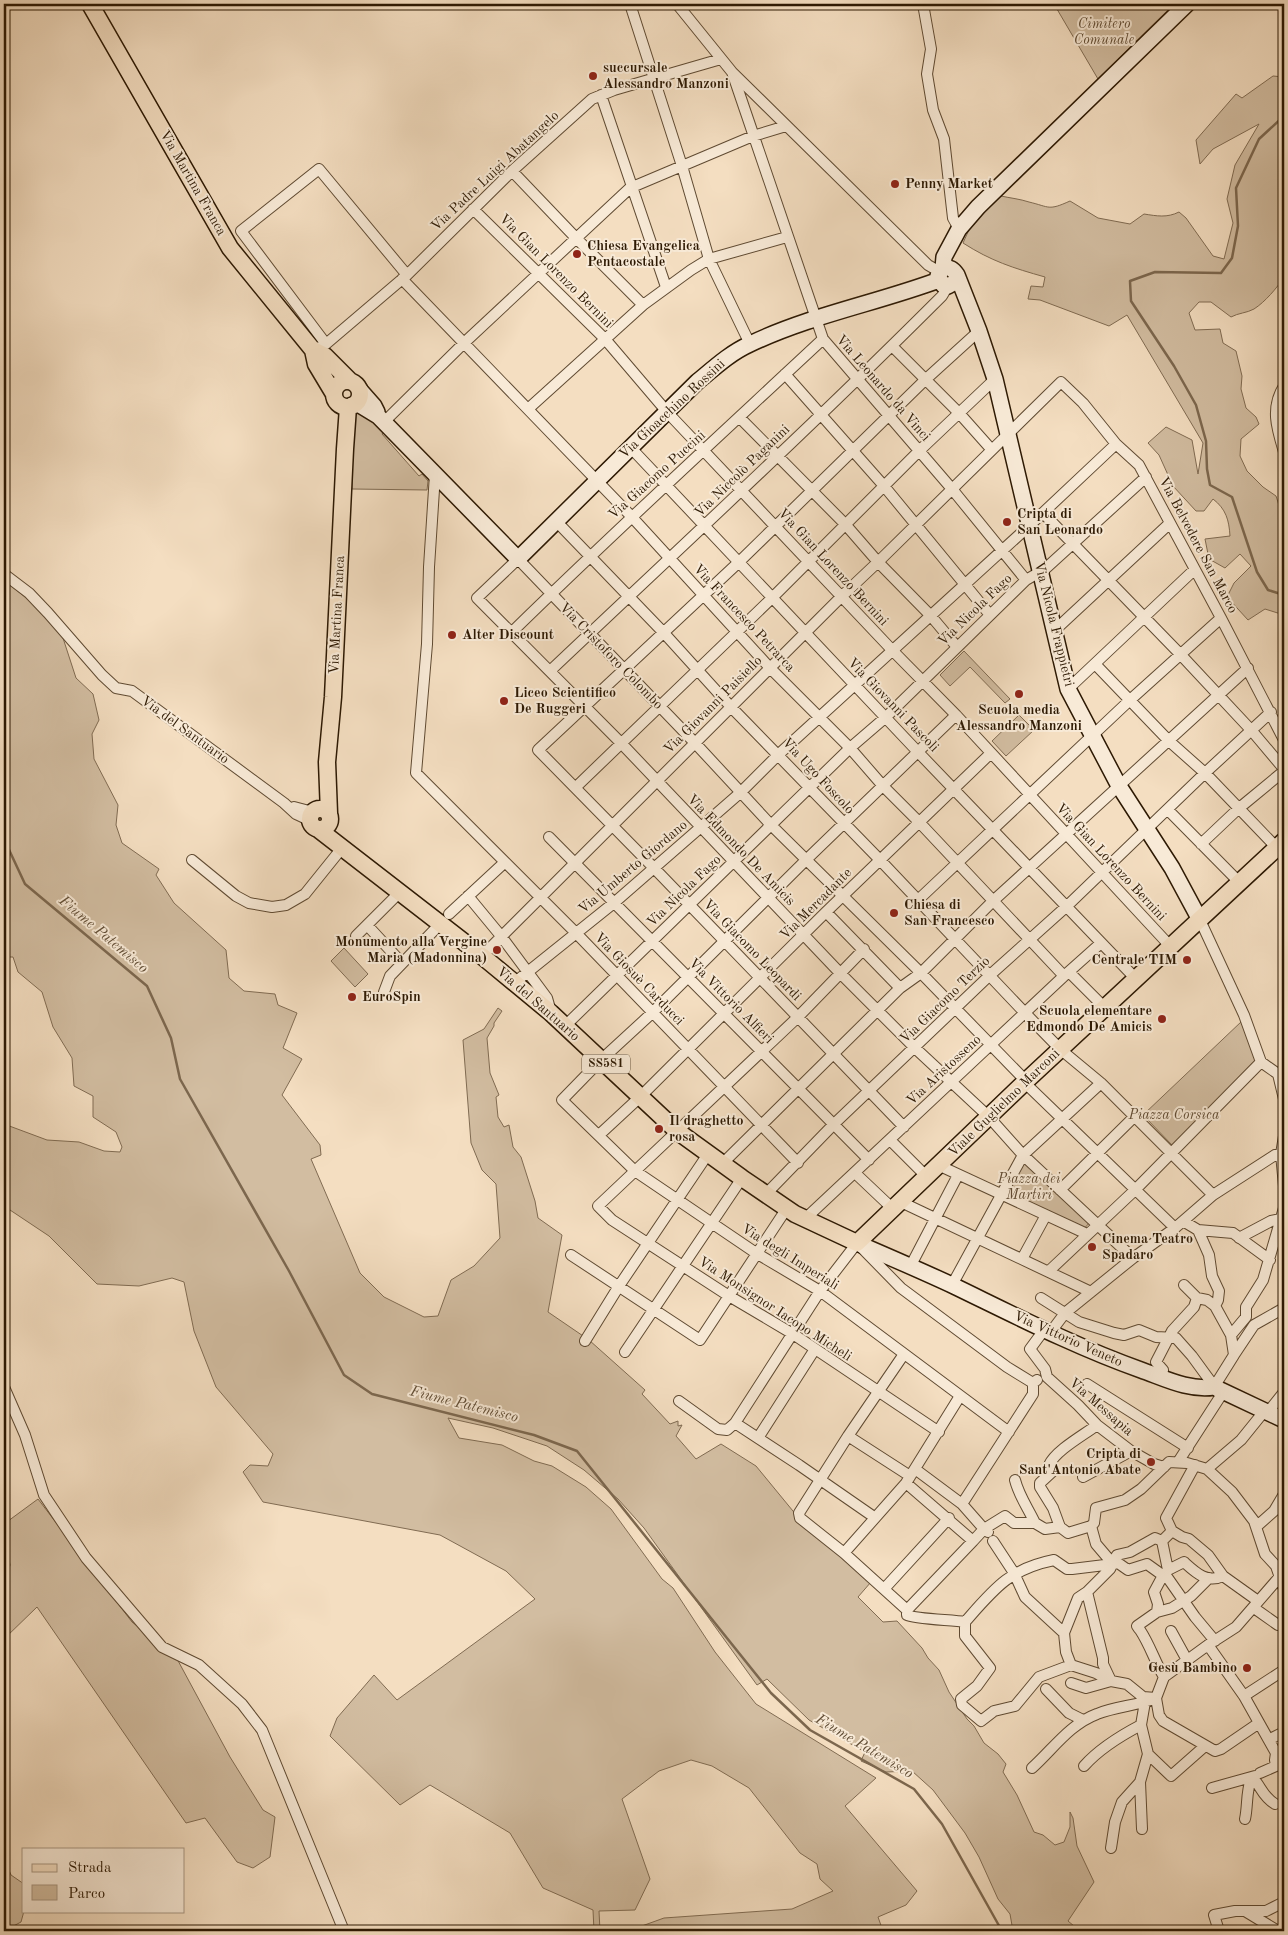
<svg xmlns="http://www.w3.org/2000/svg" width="1288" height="1935" viewBox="0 0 1288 1935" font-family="'Old Standard TT',serif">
  <rect width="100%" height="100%" fill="#f4dec1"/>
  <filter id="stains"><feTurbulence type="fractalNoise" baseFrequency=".004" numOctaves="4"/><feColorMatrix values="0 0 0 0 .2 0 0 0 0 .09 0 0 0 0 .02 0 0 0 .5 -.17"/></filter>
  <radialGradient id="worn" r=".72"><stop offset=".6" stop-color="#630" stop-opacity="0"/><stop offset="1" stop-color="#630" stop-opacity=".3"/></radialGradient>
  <path fill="#d2bda1" stroke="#806b52" d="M1054 4H1174L1098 79Z
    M1273 76 1284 77V277C1277 288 1265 302 1254 309 1247 313 1238 313 1231 317L1211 302H1199L1189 313 1195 330 1220 329 1223 343 1236 351 1242 376 1241 389 1246 408 1256 417 1259 424 1241 439 1240 456 1247 471 1263 487 1276 496 1284 521V615L1265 609 1248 620 1227 597 1234 583 1251 566 1240 554 1225 568 1209 559 1205 539 1230 536C1229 520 1226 509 1213 499L1204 511H1196L1173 486 1159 455 1148 443 1166 427 1192 440 1198 474 1203 443 1127 315 1109 326 1040 300 1028 299 1031 286 1043 287 1045 277C1013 268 991 261 963 243L972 223 1001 196C1010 198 1020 199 1029 202 1050 207 1048 211 1070 201L1098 218 1130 224 1144 214C1157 216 1167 218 1179 212L1186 218 1213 256 1224 259 1233 223 1227 199 1235 165 1259 124 1213 149 1200 164 1196 140 1236 94 1242 98Z
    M363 411 384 431 382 434 419 476 422 474 428 481 427 490 352 489V417L353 414Z
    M4 580 31 602 62 635 76 678 93 694 99 720 92 734 94 759 118 805 116 825 122 843 159 869 156 875 174 903 226 950 229 978 244 991 275 994 278 1005 297 1013 283 1048 302 1059 282 1095 320 1145 321 1155 311 1159 360 1273 384 1297 424 1317 438 1316 451 1280 474 1266 500 1238 496 1184 482 1170 471 1143 463 1040 484 1029 498 1008 502 1011 494 1023V1026L487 1038 490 1073 499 1095 496 1097 498 1117 504 1127 509 1125 513 1147 521 1157 535 1201 538 1218 562 1235 548 1312 589 1340 645 1390 642 1394 670 1424 678 1421V1426L682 1425 676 1436 696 1459 721 1444 756 1466 802 1522 871 1582 858 1597 883 1622 897 1621 922 1648 928 1658 939 1670 949 1692 967 1719 974 1726 984 1743 998 1754 1006 1764 1003 1772 1017 1795 1034 1832 1043 1835 1055 1845 1064 1842 1070 1827V1812L1073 1818 1077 1846 1094 1882 1068 1921 1080 1931H1013L1010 1914 998 1899 979 1857 965 1833 933 1790 912 1771 886 1772 861 1761 865 1752 809 1720 767 1679 757 1685 644 1528 618 1499 584 1470 547 1446 493 1428 448 1418 459 1438 502 1445 534 1461 552 1466 586 1487 611 1509 662 1579 673 1588 715 1652 756 1704 876 1778 845 1806 917 1891 906 1905 878 1917 883 1931H628L664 1918 792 1909 833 1891 820 1879 817 1864 800 1853 749 1788 712 1766 691 1760 659 1771 622 1799 650 1879 635 1910 599 1911 600 1931H594L593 1910 543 1888 510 1833 430 1785 400 1805 330 1736 337 1718 374 1675 397 1700 535 1599 506 1571 440 1535 263 1502 243 1472 250 1465 268 1466 273 1454 216 1387 194 1331 184 1282 172 1278 139 1286 97 1284 49 1236 4 1206V1124L47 1140 79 1142 104 1151 120 1152 122 1147 116 1132 93 1117V1096L74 1086 72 1058 53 1027 42 992 18 972 13 957H6L4 955Z
    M964 651 1010 699 1005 703 970 667 950 686 940 675Z
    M1019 715 1034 730 1006 756 992 741Z
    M344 948 368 974 355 987 331 961Z
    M1242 1021 1258 1060 1173 1146 1143 1115Z
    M1024 1161 1090 1222 1083 1230 1007 1192Z
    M38 1499 132 1622 176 1657 230 1757 263 1810 275 1817 270 1857 253 1868 237 1862 205 1818 186 1823 37 1607 4 1639V1586L10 1565 8 1554 4 1549V1524Z
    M4 1858 11 1875 24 1884V1911L21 1922 4 1931Z"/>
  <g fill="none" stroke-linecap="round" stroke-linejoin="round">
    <path stroke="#7c674e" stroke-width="2.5" d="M1284 116 1259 139 1236 188 1238 226 1232 258 1221 273 1155 272 1130 281 1131 301 1174 366 1196 405 1206 441 1207 469 1210 485 1232 497 1257 572 1268 590 1284 595
      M4 839 25 884 147 986 171 1038 180 1079 289 1271 344 1375 372 1394 534 1435 577 1451 771 1693 810 1730 914 1789 942 1824 1002 1931"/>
    <defs>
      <path id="street" d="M630 4 682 166 709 259 750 344
        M677 4 732 72 928 265 940 272
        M923 4 931 49 927 74 933 110 944 139 953 218 959 229
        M732 72 823 339 952 489 1026 580
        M601 95 666 287
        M512 171 576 238 643 305
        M473 209 605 339 668 413 893 651 956 715 1171 947
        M402 279 631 516 770 668 850 748 883 786 919 822 1064 976
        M326 344 241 231 319 169 407 275
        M892 346 959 413 991 449
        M313 350 326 344 407 275 512 171 592 99 614 90 721 59
        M785 374 884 486 990 615
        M1284 386C1270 408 1277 429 1284 452
        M528 409 643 305 691 270 709 259 787 237
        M740 418 845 524 878 562 931 616 957 647
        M384 422 464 343 630 188 753 136 786 126
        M631 448 918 752 1137 980
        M435 474 429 567 427 644 416 773 576 933 798 1163
        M1043 513 1181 655 1252 731 1284 769
        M556 521 664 633 731 707 880 860 1025 1013 1060 1049 1101 1083 1213 1195
        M4 574 29 593 48 613 102 675 116 688 132 691 284 803 296 814 311 821
        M1055 630 1169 524
        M512 632C614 532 719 436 823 339
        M1095 664 1169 741 1205 773 1277 848
        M550 671C681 547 814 424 942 296L948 286
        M1068 689 1194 570
        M956 715 807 859 652 1013 601 1060 562 1100 635 1171 756 1253 820 1291 1009 1432
        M576 787 772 598 919 451 995 379
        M294 807 313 812
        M1168 810 1240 883
        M549 837 869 1160
        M1201 844 1238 809 1284 771
        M192 860 236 896 249 903 272 907 286 905 305 894 342 848
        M468 896 501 936 547 998 551 1012
        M918 900 1130 700 1221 618
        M826 912 900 988
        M449 914 504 863
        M1200 920 1244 1015 1261 1062 1278 1074
        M367 925 401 962
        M356 936 400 892
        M864 949 798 1017 598 1206 612 1220 729 1296 793 1334 939 1432
        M482 956 842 596 878 562 1061 382 1083 403 1116 444 1139 465 1221 618 1284 740
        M1069 972 1105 1008
        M514 983 615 902 740 793 779 754 1030 525 1116 444
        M384 992 390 976 441 923
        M565 1026 850 748 886 717 1026 580 1045 569 1146 477
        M1278 1074 1284 1099
        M904 1127 654 868 538 750 739 562 925 380 979 331
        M599 1135 640 1097 826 912 991 753
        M1284 1136 1281 1154 1284 1186
        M890 1140 926 1176
        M722 1164 900 988 921 973 993 901 1248 668
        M938 1165 1087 1234
        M855 1173 893 1209
        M1060 1190 1134 1117
        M767 1193 834 1124 989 976 1067 906 1205 773 1271 712
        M901 1202 1091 1292
        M806 1218 1064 976 1101 943
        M1183 1221 1198 1230 1233 1233 1270 1260
        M1198 1230 1209 1255 1212 1276 1219 1291 1218 1300 1215 1306
        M1239 1238 1271 1221 1281 1219
        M571 1255 700 1340 787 1208
        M1133 1258 1023 1155 989 1117 915 1048 840 973 621 743 477 598 518 559 695 743 771 825 921 973 1026 1081 1025 1083 1175 1228
        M1022 1259 1046 1215
        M910 1267 958 1175
        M1049 1271 1135 1190 1261 1062
        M952 1285 1023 1155 1101 1083
        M1184 1285 1197 1298 1207 1300 1215 1306 1231 1335
        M1041 1298 1079 1322 1114 1333 1124 1335 1139 1330 1156 1337 1176 1338 1192 1356 1219 1393 1220 1397 1178 1462
        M1246 1317V1307L1263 1280 1284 1208
        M1246 1317 1231 1335 1234 1355 1254 1325 1284 1308
        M1044 1330 1030 1349 1045 1369 1047 1377 1078 1405 1097 1425 1131 1451 1154 1464 1164 1467
        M1050 1333 1065 1313 1133 1258 1175 1228 1213 1195 1275 1155 1281 1154
        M585 1341 619 1286 708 1154
        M625 1352 742 1178
        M904 1354 848 1436 799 1513 800 1518 844 1553 907 1610V1615C914 1619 953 1620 965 1622
        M1160 1377 1163 1370 1156 1362 1172 1331 1194 1307 1197 1298
        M1087 1384 1188 1448
        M4 1387 25 1435 44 1495 86 1558 162 1647 199 1665 242 1704 262 1730 344 1931
        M1214 1387 1234 1355
        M679 1401 718 1429 727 1430 735 1423 820 1291 857 1243 901 1288 1007 1367 1033 1383
        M735 1423 799 1465 874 1517
        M848 1436 910 1476
        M758 1438 815 1349
        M1195 1465 1166 1518 1172 1531 1162 1541 1168 1570 1165 1574 1195 1617 1215 1641
        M1207 1469 1241 1440 1262 1414 1268 1412 1284 1392
        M1083 1477 1131 1451
        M1015 1480C1019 1496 1028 1508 1035 1523
        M906 1483 973 1541 984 1529 962 1504 915 1469
        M962 1504 1033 1394V1383L1037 1380
        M1060 1527 1053 1508 1040 1487V1483L1053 1471 1049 1465C1056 1450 1084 1435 1097 1425
        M1256 1527 1274 1511 1284 1494
        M1172 1531 1182 1537 1189 1539 1208 1555 1223 1576 1258 1601
        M988 1532 984 1529 1005 1516 1014 1523H1035L1045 1529 1060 1527 1068 1533 1091 1526
        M993 1541 1014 1573 1025 1597 1064 1633 1066 1652 1071 1665
        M844 1553 906 1483 960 1396
        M1168 1570 1184 1562C1195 1572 1207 1584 1223 1576
        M884 1589 949 1518
        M1254 1608 1278 1625
        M907 1610 973 1541
        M1157 1612 1172 1608 1191 1596 1209 1578
        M965 1622V1636L990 1668 977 1686 961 1699 962 1705 981 1721 994 1711 1015 1706 1039 1677 1071 1665 1096 1673 1111 1681 1127 1684 1143 1697 1156 1698 1159 1715 1163 1721 1215 1751 1221 1749 1259 1723
        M965 1622C994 1589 1009 1569 1054 1560L1067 1569H1072L1113 1564
        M1139 1629 1137 1626 1157 1612 1158 1604 1154 1592 1161 1579 1165 1574H1161L1147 1564 1128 1570 1118 1563 1113 1564 1096 1544 1091 1526 1094 1523 1096 1508 1125 1500 1141 1489 1169 1462 1187 1463 1207 1469 1232 1492 1254 1521 1265 1554 1276 1566 1284 1589
        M1140 1630C1150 1645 1155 1662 1164 1677
        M1171 1631 1187 1660
        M1064 1633 1078 1598 1087 1592 1110 1569 1117 1555 1130 1552 1155 1538 1162 1541
        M1208 1645 1244 1696 1276 1753 1284 1751
        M1071 1683 1086 1688 1111 1681 1103 1664V1658L1087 1592
        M1046 1689 1069 1713 1083 1720
        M1244 1696 1284 1670
        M1270 1739 1284 1732
        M1148 1754 1171 1776 1205 1746
        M1084 1766C1099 1749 1120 1736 1141 1725
        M1032 1768C1053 1749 1070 1724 1097 1714 1116 1706 1137 1706 1156 1698L1164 1677 1208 1645 1236 1627 1282 1574
        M1260 1773 1276 1766 1275 1760 1276 1753
        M1140 1782 1142 1829
        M1212 1788 1255 1776
        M1245 1819C1248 1806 1246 1788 1252 1777 1262 1787 1261 1795 1275 1804
        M1111 1848 1115 1822 1122 1802 1140 1782 1148 1754 1141 1725 1145 1702
        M1245 1911 1278 1931
        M1219 1931 1214 1915 1235 1911H1266L1284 1902"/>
      <path id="secondary" d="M943 268C950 267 953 269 957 275L955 282 948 286 943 285 938 276 943 268 944 257 959 229 978 207 1187 4
        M957 275 979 331 995 379 1068 689 1119 786 1172 868 1200 920
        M359 389 374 406 377 412
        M352 405H360L378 416 518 559 697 382C714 368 730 353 750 344 811 315 877 303 939 280
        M857 1243C889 1257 922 1271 954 1286 1016 1316 1076 1347 1141 1370 1164 1378 1189 1391 1214 1387L1284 1420"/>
      <path id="primary" d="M90 4 230 248 313 350 316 364 334 394
        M313 350 325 356 350 381
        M334 394a13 13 0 1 1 26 0a13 13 0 1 1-26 0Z
        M310 819a10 10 0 1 1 20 0a10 10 0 1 1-20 0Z
        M329 813 327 762 333 697 345 449 348 407
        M318 829 482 956 551 1013 677 1131 742 1178 795 1214 857 1243 1026 1081 1284 841"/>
    </defs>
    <use href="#street" stroke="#5f4a32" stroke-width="12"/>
    <use href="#secondary" stroke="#2d1903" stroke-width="18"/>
    <use href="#primary" stroke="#2d1903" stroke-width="19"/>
    <use href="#street" stroke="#f8ead7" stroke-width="10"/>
    <use href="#secondary" stroke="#f8ead7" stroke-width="15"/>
    <use href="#primary" stroke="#f4dec1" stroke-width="16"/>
  </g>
  <g fill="#8f2418" stroke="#f8ead7" stroke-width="2">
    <circle cx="593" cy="76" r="5"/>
    <circle cx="895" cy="184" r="5"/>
    <circle cx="577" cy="254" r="5"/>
    <circle cx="1007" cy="522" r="5"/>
    <circle cx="452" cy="635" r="5"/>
    <circle cx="1019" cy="694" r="5"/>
    <circle cx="504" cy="701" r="5"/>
    <circle cx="894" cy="913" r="5"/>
    <circle cx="497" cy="950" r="5"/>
    <circle cx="1187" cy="960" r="5"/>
    <circle cx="352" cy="997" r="5"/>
    <circle cx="1162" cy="1019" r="5"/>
    <circle cx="659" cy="1129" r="5"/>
    <circle cx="1092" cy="1247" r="5"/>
    <circle cx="1151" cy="1462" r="5"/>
    <circle cx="1247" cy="1668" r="5"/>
  </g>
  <g text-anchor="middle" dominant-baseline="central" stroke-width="4" stroke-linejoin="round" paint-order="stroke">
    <rect fill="#f8ead7" stroke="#6a5843" stroke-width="1" x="582" y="1054.5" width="48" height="19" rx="4"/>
    <g font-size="12" font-weight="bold" fill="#2d1903">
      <text x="606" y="1064">SS581</text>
    </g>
    <g font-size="14" font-style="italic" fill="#5f4a32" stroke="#f8ead7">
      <text x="1104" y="24">Cimitero<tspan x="1104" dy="16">Comunale</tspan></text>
      <text x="1174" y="1115">Piazza Corsica</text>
      <text x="1029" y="1179">Piazza dei<tspan x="1029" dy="16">Martiri</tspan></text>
    </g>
    <g font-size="14" font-weight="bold" fill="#2d1903" stroke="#f8ead7" text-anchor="start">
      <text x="603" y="68">succursale<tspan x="603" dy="16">Alessandro Manzoni</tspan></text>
      <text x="905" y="184">Penny Market</text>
      <text x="587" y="246">Chiesa Evangelica<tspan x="587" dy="16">Pentacostale</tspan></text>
      <text x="1017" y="514">Cripta di<tspan x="1017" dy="16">San Leonardo</tspan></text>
      <text x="462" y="635">Alter Discount</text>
      <text x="514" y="693">Liceo Scientifico<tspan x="514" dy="16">De Ruggeri</tspan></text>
      <text x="1019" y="710" text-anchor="middle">Scuola media<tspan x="1019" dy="16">Alessandro Manzoni</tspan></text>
      <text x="904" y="905">Chiesa di<tspan x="904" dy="16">San Francesco</tspan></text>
      <text x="487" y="942" text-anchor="end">Monumento alla Vergine<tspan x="487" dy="16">Maria (Madonnina)</tspan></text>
      <text x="1177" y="960" text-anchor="end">Centrale TIM</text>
      <text x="362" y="997">EuroSpin</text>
      <text x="1152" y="1011" text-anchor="end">Scuola elementare<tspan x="1152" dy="16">Edmondo De Amicis</tspan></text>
      <text x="669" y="1121">Il draghetto<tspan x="669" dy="16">rosa</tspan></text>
      <text x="1102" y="1239">Cinema Teatro<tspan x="1102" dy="16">Spadaro</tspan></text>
      <text x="1141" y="1454" text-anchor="end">Cripta di<tspan x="1141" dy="16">Sant'Antonio Abate</tspan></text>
      <text x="1237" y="1668" text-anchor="end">Gesù Bambino</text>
    </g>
    <g font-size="14" fill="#2d1903" stroke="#f8ead7">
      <text transform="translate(495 171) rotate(-43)">Via Padre Luigi Abatangelo</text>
      <text transform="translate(193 183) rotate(60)">Via Martina Franca</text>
      <text transform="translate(556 271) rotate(45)">Via Gian Lorenzo Bernini</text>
      <text transform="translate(883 388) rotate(49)">Via Leonardo da Vinci</text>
      <text transform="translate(672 409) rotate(-43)">Via Gioacchino Rossini</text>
      <text transform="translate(742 471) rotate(-44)">Via Niccolò Paganini</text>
      <text transform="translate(657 475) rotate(-42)">Via Giacomo Puccini</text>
      <text transform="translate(1198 545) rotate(62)">Via Belvedere San Marco</text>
      <text transform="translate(833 567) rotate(47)">Via Gian Lorenzo Bernini</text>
      <text transform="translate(975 610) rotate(-44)">Via Nicola Fago</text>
      <text transform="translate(337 615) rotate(-87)">Via Martina Franca</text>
      <text transform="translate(744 618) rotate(47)">Via Francesco Petrarca</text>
      <text transform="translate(1054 624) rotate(76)">Via Nicola Frappietri</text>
      <text transform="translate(611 656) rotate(46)">Via Cristoforo Colombo</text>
      <text transform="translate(713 705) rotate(-45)">Via Giovanni Paisiello</text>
      <text transform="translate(893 705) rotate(46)">Via Giovanni Pascoli</text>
      <text transform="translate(185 730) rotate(36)">Via del Santuario</text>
      <text transform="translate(818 776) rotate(47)">Via Ugo Foscolo</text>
      <text transform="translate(741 850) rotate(46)">Via Edmondo De Amicis</text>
      <text transform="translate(1111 862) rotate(47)">Via Gian Lorenzo Bernini</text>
      <text transform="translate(633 867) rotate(-40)">Via Umberto Giordano</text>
      <text transform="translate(684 891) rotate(-44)">Via Nicola Fago</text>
      <text transform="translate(816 904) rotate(-45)">Via Mercadante</text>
      <text transform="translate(752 950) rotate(46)">Via Giacomo Leopardi</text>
      <text transform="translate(639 979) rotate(46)">Via Giosuè Carducci</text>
      <text transform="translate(945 1000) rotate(-44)">Via Giacomo Terzio</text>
      <text transform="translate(731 1001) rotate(45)">Via Vittorio Alfieri</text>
      <text transform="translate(538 1004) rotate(41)">Via del Santuario</text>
      <text transform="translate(944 1070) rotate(-43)">Via Aristosseno</text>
      <text transform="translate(1004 1103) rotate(-44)">Viale Guglielmo Marconi</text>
      <text transform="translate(790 1257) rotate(32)">Via degli Imperiali</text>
      <text transform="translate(775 1309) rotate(33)">Via Monsignor Iacopo Micheli</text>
      <text transform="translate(1068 1339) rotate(24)">Via Vittorio Veneto</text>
      <text transform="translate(1101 1407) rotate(41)">Via Messapia</text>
    </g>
    <g font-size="15" font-style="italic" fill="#614d35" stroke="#f8ead7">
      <text transform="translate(103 935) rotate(40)">Fiume Patemisco</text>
      <text transform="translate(464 1405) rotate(14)">Fiume Patemisco</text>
      <text transform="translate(864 1747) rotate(31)">Fiume Patemisco</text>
    </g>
  </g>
  <rect width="1288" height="1935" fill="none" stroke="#f4dec1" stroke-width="20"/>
  <rect x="5" y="5" width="1278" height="1925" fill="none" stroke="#2d1903" stroke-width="2.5"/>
  <rect x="10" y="10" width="1268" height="1915" fill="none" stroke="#2d1903"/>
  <rect x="22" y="1848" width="162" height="65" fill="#f8ead7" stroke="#a79682"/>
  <rect x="32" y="1864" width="25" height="8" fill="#f4dec1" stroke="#a79682"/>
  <text x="68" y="1872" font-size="15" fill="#2d1903">Strada</text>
  <rect x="32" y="1885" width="25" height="15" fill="#d2bda1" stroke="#a79682"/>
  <text x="68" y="1898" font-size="15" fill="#2d1903">Parco</text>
  <rect width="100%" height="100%" filter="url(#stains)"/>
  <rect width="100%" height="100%" fill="url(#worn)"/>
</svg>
